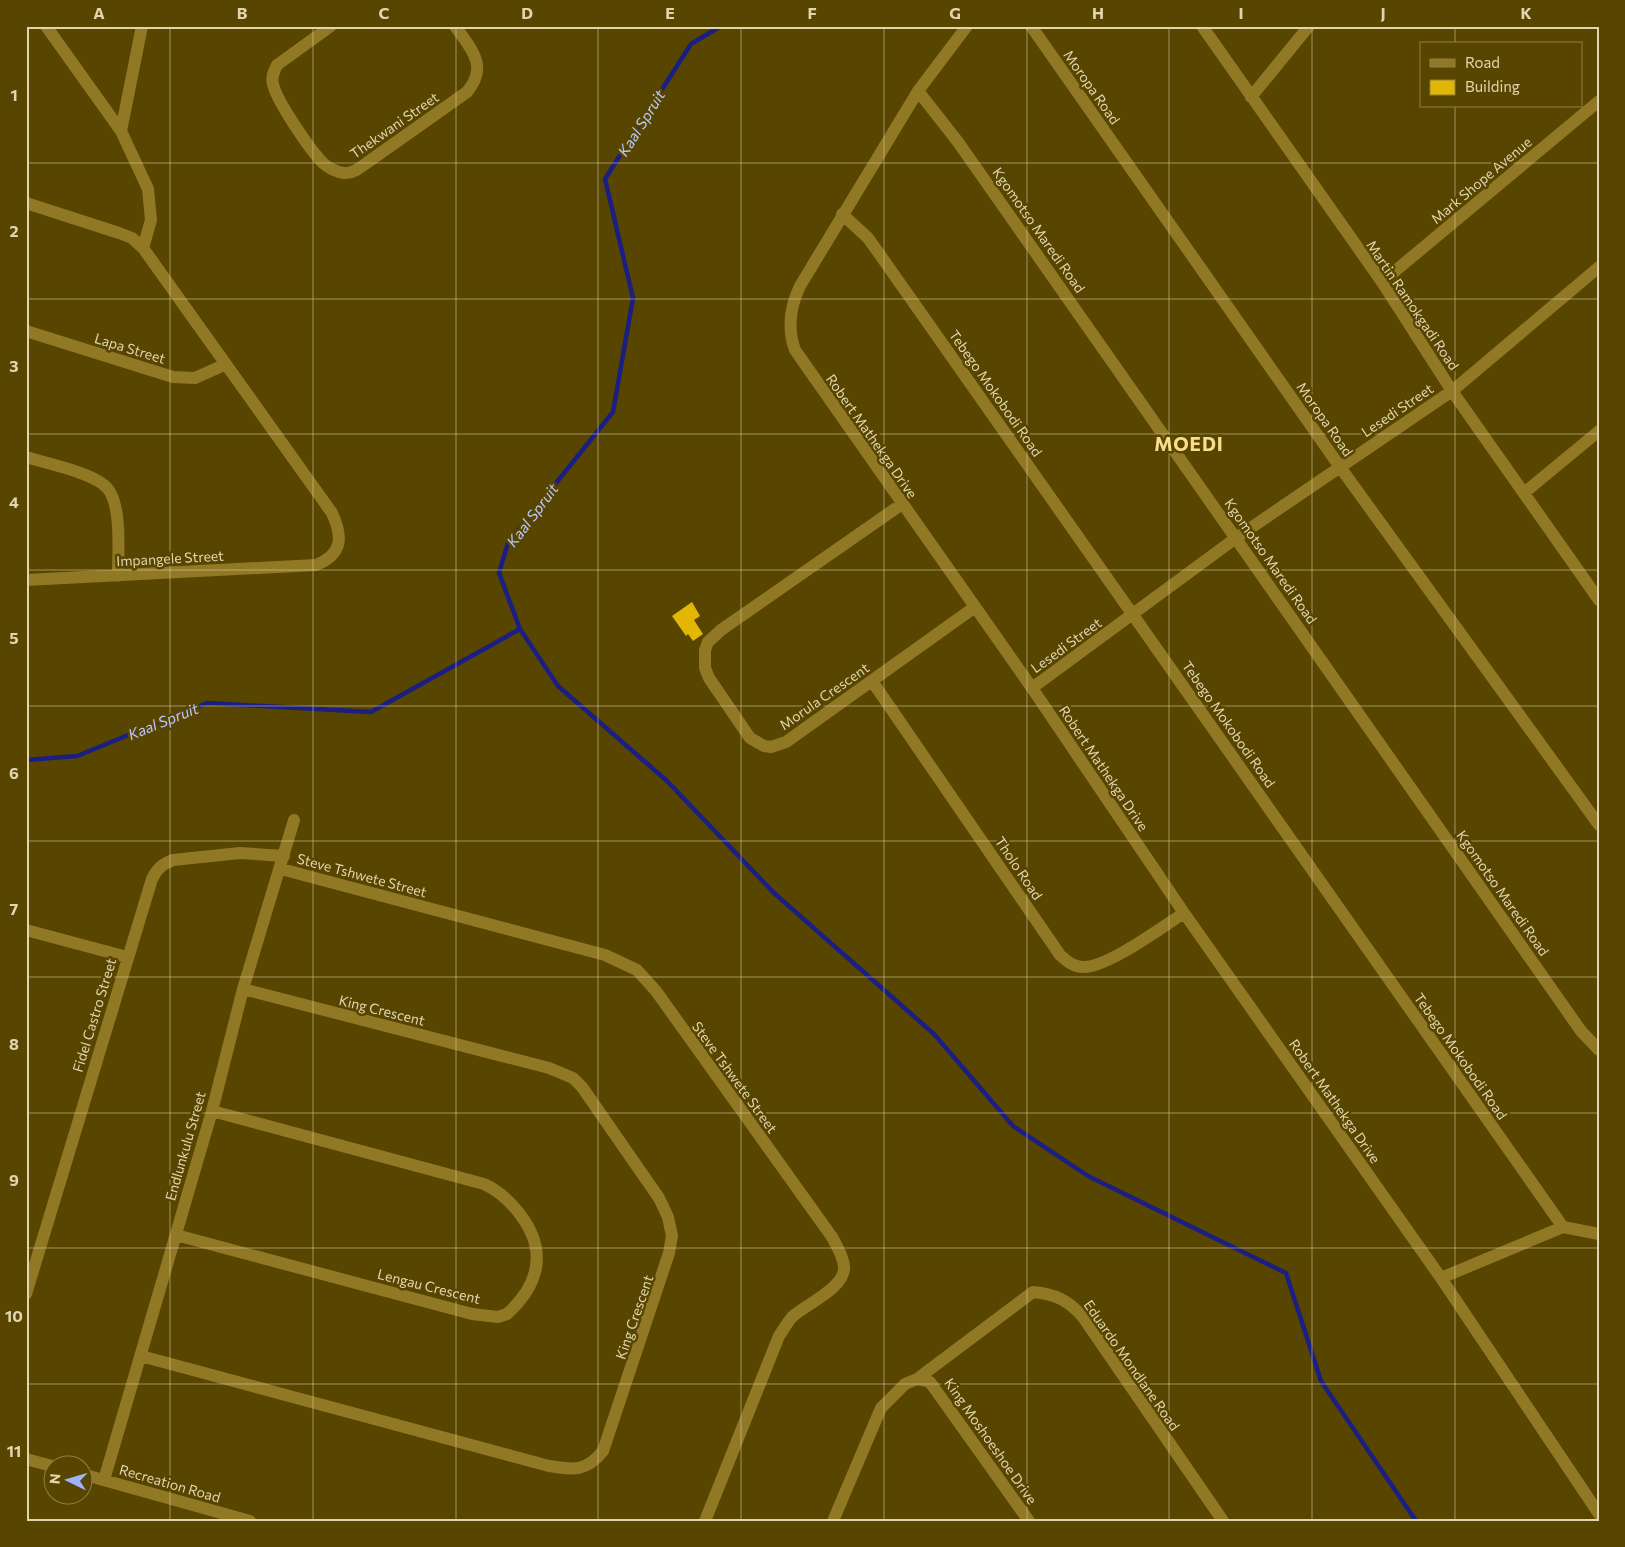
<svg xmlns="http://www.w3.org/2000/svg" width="1625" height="1547" viewBox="0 0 1625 1547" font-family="Commissioner,sans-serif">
  <rect width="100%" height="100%" fill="#584500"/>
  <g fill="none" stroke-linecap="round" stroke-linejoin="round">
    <path stroke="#1b1e82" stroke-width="4.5" d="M520 629 558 686 667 781 774 893 934 1034 1013 1126 1088 1176 1286 1273 1321 1381 1416 1521
      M26 760 77 756 207 703 371 712 520 629 499 573 508 543 613 412 633 298 605 179 691 44 721 26"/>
  </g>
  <path fill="#e1b605" d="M692 602 700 616 694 620 703 634 693 641 688 634 686 636 672 616Z"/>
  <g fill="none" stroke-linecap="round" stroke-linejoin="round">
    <path stroke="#917825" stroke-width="12" d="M46 26 121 131
      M331 26 277 65C274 71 271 77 273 84 276 100 310 150 323 163 328 168 337 172 344 173 353 174 361 167 368 162L467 92C489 66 471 49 455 26
      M967 26 918 91 800 286C790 307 787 328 795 350L1032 688 1184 913 1441 1278 1599 1514
      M1031 26 1340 467 1599 825
      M1202 26 1382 282 1452 391 1599 600
      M918 91 958 142 1581 1031 1599 1050
      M1251 97 1309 26
      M26 203 119 233 132 238 143 248
      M842 214 868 238 878 252 1563 1227 1599 1234
      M1382 282 1599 101
      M26 331 173 377 195 378 224 365
      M26 457C45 463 96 473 108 489 122 507 118 553 118 576
      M1524 493 1599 431
      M902 504 721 630 708 642 705 650V668L709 678 750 738 764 746 771 747 786 742 975 607
      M26 580 316 565C343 554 343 537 332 513L143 248 151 220 148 189 121 131 142 26
      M872 681 1060 955C1067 961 1073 967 1083 967 1107 968 1162 927 1184 913
      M1032 688 1236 538 1452 391 1599 267
      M281 869 605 955 637 970 656 991 832 1237C837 1246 843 1256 844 1266 846 1288 806 1304 792 1317 787 1323 783 1330 779 1336L705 1521
      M26 930 127 957
      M176 1235 472 1314 498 1317 507 1314C540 1284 548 1250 519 1213 509 1200 499 1191 484 1184L212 1111
      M1441 1278 1563 1227
      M26 1294 152 879C157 869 162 864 173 860L240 853 284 856
      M141 1356 549 1466C574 1470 586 1472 603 1451L669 1253 672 1236 668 1217 659 1198 582 1087 573 1078 549 1068 243 989
      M917 1379 1033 1292C1055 1294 1068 1300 1083 1317L1223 1521
      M26 1459 52 1466
      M82 1474 250 1521
      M104 1480 212 1111 243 989 294 820
      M833 1521 881 1408 905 1384 917 1379 930 1382 1029 1521"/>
  </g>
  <path fill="none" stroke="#e1d5af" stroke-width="1" stroke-opacity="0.55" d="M170 26V1521M313 26V1521M456 26V1521M598 26V1521M741 26V1521M884 26V1521M1027 26V1521M1169 26V1521M1312 26V1521M1455 26V44M1455 106V1521M26 163H1599M26 299H1599M26 434H1599M26 570H1599M26 706H1599M26 841H1599M26 977H1599M26 1113H1599M26 1248H1599M26 1384H1599"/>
  <g text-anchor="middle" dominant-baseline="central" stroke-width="5" stroke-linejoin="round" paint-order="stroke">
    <g font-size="14" fill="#e1d5af" stroke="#584500">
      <text transform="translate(1092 87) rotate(55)">Moropa Road</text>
      <text transform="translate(394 125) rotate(-35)">Thekwani Street</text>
      <text transform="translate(1481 180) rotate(-40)">Mark Shope Avenue</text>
      <text transform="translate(1039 230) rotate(55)">Kgomotso Maredi Road</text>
      <text transform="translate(1413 305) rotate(56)">Martin Ramokgadi Road</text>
      <text transform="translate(130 348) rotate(17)">Lapa Street</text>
      <text transform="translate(996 393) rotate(55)">Tebego Mokobodi Road</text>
      <text transform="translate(1397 410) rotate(-34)">Lesedi Street</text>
      <text transform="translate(1325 419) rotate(55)">Moropa Road</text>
      <text transform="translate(872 436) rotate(55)">Robert Mathekga Drive</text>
      <text transform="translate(170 558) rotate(-3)">Impangele Street</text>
      <text transform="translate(1271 561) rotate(55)">Kgomotso Maredi Road</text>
      <text transform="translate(1066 645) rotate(-36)">Lesedi Street</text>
      <text transform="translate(824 696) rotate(-35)">Morula Crescent</text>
      <text transform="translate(1229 724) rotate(55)">Tebego Mokobodi Road</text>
      <text transform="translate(1104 768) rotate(56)">Robert Mathekga Drive</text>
      <text transform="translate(1019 868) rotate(56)">Tholo Road</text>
      <text transform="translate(362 875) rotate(15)">Steve Tshwete Street</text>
      <text transform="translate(1503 893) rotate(55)">Kgomotso Maredi Road</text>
      <text transform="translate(382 1010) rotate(14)">King Crescent</text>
      <text transform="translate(94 1015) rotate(-73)">Fidel Castro Street</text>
      <text transform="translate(1461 1056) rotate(55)">Tebego Mokobodi Road</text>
      <text transform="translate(735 1077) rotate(54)">Steve Tshwete Street</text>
      <text transform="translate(1335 1101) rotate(55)">Robert Mathekga Drive</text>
      <text transform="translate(185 1146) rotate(-74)">Endlunkulu Street</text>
      <text transform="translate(429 1286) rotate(14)">Lengau Crescent</text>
      <text transform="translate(634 1317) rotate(-71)">King Crescent</text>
      <text transform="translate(1132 1365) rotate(55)">Eduardo Mondlane Road</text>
      <text transform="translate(991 1441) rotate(55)">King Moshoeshoe Drive</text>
      <text transform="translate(170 1483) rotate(16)">Recreation Road</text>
    </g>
    <g font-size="15" font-style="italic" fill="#b9c9fe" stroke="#584500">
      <text transform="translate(641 123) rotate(-58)">Kaal Spruit</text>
      <text transform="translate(532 515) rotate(-53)">Kaal Spruit</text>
      <text transform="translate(163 721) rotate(-22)">Kaal Spruit</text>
    </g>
    <g font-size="19" font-weight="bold" letter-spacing="1" fill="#f7dd8d" stroke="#584500">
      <text x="1189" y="443">MOEDI</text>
    </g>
  </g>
  <rect width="1625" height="1547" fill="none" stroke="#584500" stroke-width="55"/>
  <rect x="1420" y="42" width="162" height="65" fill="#584500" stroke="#8f7f46"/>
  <rect x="1430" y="59" width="25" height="8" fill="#917825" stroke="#8f7f46"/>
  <text x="1465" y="68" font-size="15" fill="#e1d5af">Road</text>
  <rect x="1430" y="80" width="25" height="15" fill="#e1b605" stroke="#8f7f46"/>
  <text x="1465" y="92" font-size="15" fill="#e1d5af">Building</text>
  <g transform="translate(68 1480) rotate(275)"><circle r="24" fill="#584500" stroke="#8f7f46"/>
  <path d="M0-4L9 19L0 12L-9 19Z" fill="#9eb3fd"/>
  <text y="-8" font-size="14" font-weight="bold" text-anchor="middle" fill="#e1d5af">N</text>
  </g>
  <rect x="28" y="28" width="1570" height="1492" fill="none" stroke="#e1d5af" stroke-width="2"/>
  <g font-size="16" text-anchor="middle" font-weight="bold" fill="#e1d5af">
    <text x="99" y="19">A</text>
    <text x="242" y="19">B</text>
    <text x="384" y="19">C</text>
    <text x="527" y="19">D</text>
    <text x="670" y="19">E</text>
    <text x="812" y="19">F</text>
    <text x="955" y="19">G</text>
    <text x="1098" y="19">H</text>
    <text x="1241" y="19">I</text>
    <text x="1383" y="19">J</text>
    <text x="1526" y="19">K</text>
    <text x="14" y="101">1</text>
    <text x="14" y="237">2</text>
    <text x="14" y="372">3</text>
    <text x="14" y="508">4</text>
    <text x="14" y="644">5</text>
    <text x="14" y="779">6</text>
    <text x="14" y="915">7</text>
    <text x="14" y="1050">8</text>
    <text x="14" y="1186">9</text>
    <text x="14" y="1322">10</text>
    <text x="14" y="1457">11</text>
  </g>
</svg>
